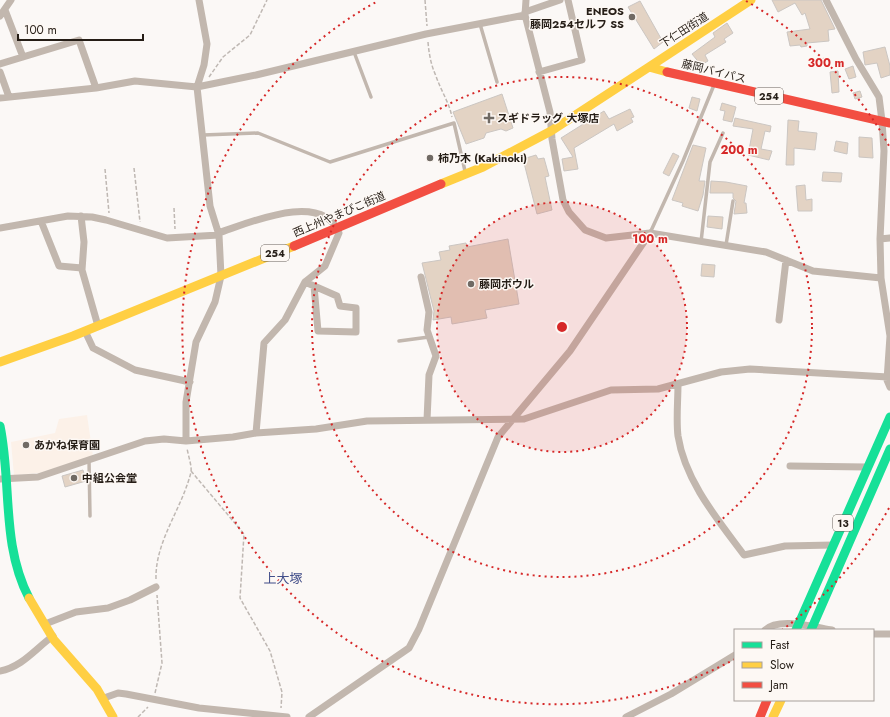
<svg xmlns="http://www.w3.org/2000/svg" width="890" height="717" viewBox="0 0 890 717" font-family="Jost,'Noto Sans JP',sans-serif">
  <rect width="100%" height="100%" fill="#fbf8f6"/>
  <path fill="#fcf1e8" d="M87 415 93 456 39 473 14 475 11 442 55 433 59 419Z"/>
  <path fill="#e3d3c4" stroke="#cbc6c2" d="M772 0H821L835 29 828 30 829 41 807 43V46L801 47 800 45 790 46 787 32 810 29 805 13 802 15 795 3 778 12Z
    M640 1 663 42 654 49 628 7Z
    M727 23 733 33 724 39 726 42 705 55 708 61 701 65 692 54 715 37 713 33Z
    M885 47 890 66V75L881 78 877 63 865 65 863 52Z
    M853 66 856 77 849 79 845 69Z
    M838 71 839 92 832 93 830 72Z
    M860 91 862 97 855 99 853 93Z
    M502 94 513 128 506 131 501 129 486 133 484 138 466 144 453 112Z
    M692 97 700 99 697 111 689 108Z
    M722 103 736 107 732 122 723 120 725 111 720 110Z
    M630 109 634 117 631 118 633 122 617 131 614 124 574 148 578 169 564 171 562 159 573 157 561 138 604 111 609 119Z
    M735 118 771 126 770 132 765 131 761 149 772 151 769 160 748 155 753 129 733 126Z
    M788 120 799 121 798 131 817 133 815 150 794 148V165H786Z
    M859 137 872 138 873 158 859 157Z
    M836 141 848 143 847 154 834 151Z
    M693 145 706 148 699 181H705L703 195 698 211 682 206 683 203 672 200Z
    M673 153 679 156 669 176 663 173Z
    M536 155 538 159 544 158 549 176 545 177 552 210 537 214 523 159Z
    M823 172 842 173 841 182 822 181Z
    M711 181 726 182 747 186 744 203H746L747 213 734 214 736 201 733 198V193H710Z
    M805 185 806 200 812 199V211H798L796 186Z
    M708 216 723 217 722 229 707 227Z
    M508 239 519 304 485 310 487 318 452 324 451 317 433 320 434 311 422 263 441 260 439 252 450 250 449 246 466 243 467 247Z
    M702 264 715 265 714 277 701 276Z
    M83 470 86 481 65 487 62 476Z"/>
  <g fill="none" stroke-linecap="round" stroke-linejoin="round">
    <path stroke="#bfb8b3" stroke-width="1.5" stroke-dasharray="4 2" stroke-linecap="butt" d="M425 0 427 26
      M428 42C429 54 431 65 436 76 441 91 449 102 452 117
      M209 77 223 57 250 35 267 0
      M134 168 140 222
      M105 169 109 213
      M174 208 175 229
      M191 471 244 534 240 598 270 651 282 692 281 708
      M156 579C155 541 182 509 191 472 192 466 188 455 187 448
      M155 693 162 663 157 595
      M138 717 148 707"/>
    <path stroke="#c2b7ae" stroke-width="3.5" d="M480 24 497 82
      M354 52 371 97
      M203 135 258 133 330 162 454 123 465 171
      M650 233 683 161 714 85
      M701 242 710 162 723 133
      M726 245 733 201
      M399 341 429 337
      M89 460 90 516"/>
    <path stroke="#c2b7ae" stroke-width="7" d="M526 0 525 15 550 112 552 139 563 200 569 212 585 230 606 238 650 233 766 252 813 271 881 278
      M826 0 856 59 879 97 882 121 884 151 880 239 881 278 890 336 887 380 890 387
      M5 10 23 57
      M525 12 560 0
      M0 16 11 0
      M0 64 79 40 96 88
      M0 72 9 97
      M539 72 582 60 568 0
      M0 98 96 88 135 81 197 87 256 75 426 34 525 15
      M81 216 84 242 82 270 98 326
      M41 221 59 266 82 268
      M0 228 68 216 92 217 106 220 167 238 219 235
      M218 233C249 223 322 190 339 233L325 266 305 282 285 320 264 343 256 433
      M880 239 890 238
      M421 277 429 312 427 330 436 356 429 375 427 420
      M305 282 337 296 340 306 356 308V332L318 331 314 286
      M779 320 786 260
      M85 331 93 348 135 370 190 382
      M678 384C678 401 676 420 678 436 685 481 718 520 744 555L785 546 833 545
      M186 441V402L196 342 215 302 221 276 219 235 210 206 197 87 204 65 207 44 199 0
      M790 466 867 467
      M0 479 38 477 145 441 164 439 186 441 233 437 256 433 316 429 367 421 524 419 611 390 658 389 721 372 750 369 888 377
      M45 624 76 612 108 608 130 600 156 587
      M765 630C779 617 814 627 832 630
      M873 634H890
      M0 671C22 667 35 649 53 636
      M104 698 118 693 126 694 199 708 287 717
      M309 717 409 648 419 629 498 437 570 351 650 233
      M626 717 671 694 735 655"/>
    <path stroke="#16e098" stroke-width="9" d="M0 426C12 484 1 544 29 598
      M796 630 890 417
      M811 630 890 449"/>
    <path stroke="#ffcf43" stroke-width="9" d="M649 67 751 0
      M441 184 483 167 551 131 649 67 667 72
      M0 362 73 336 294 246
      M29 598 54 640 97 689 113 717
      M773 717 781 700"/>
    <path stroke="#f24e42" stroke-width="9" d="M667 72 890 123
      M294 246 441 184
      M760 717 767 700"/>
  </g>
  <circle cx="562" cy="327" r="125" fill="#d62828" fill-opacity=".12"/>
  <g fill="none" stroke="#d62828" stroke-width="2" stroke-dasharray="2 4">
    <circle cx="562" cy="327" r="125"/>
    <circle cx="562" cy="327" r="250"/>
    <path d="M889 508A374 374 0 0 1 782 630M735 659A374 374 0 0 1 378 1M746 1A374 374 0 0 1 889 146"/>
  </g>
  <g fill="#706a64" stroke="#fdf8f4" stroke-width="1.5">
    <circle cx="632" cy="17" r="4"/>
    <path d="M487 112h4v4h4v4h-4v4h-4v-4h-4v-4h4z"/>
    <circle cx="430" cy="158" r="4"/>
    <circle cx="471" cy="284" r="4"/>
    <circle cx="26" cy="445" r="4"/>
    <circle cx="74" cy="478" r="4"/>
  </g>
  <g text-anchor="middle" dominant-baseline="central" stroke-width="3" stroke-linejoin="round" paint-order="stroke">
    <g fill="#fdf8f4" stroke="#665f59" stroke-width="1">
      <rect x="755" y="88" width="28" height="16" rx="3"/>
      <rect x="261" y="245" width="28" height="16" rx="3"/>
      <rect x="833" y="515" width="20" height="16" rx="3"/>
    </g>
    <g font-size="10" font-weight="bold" fill="#251d16">
      <text x="769" y="96">254</text>
      <text x="275" y="253">254</text>
      <text x="843" y="523">13</text>
    </g>
    <g font-size="11" font-weight="bold" fill="#251d16" stroke="#fdf8f4" text-anchor="start">
      <text x="624" y="11" text-anchor="end">ENEOS<tspan x="624" dy="13">藤岡254セルフ SS</tspan></text>
      <text x="497" y="118">スギドラッグ 大塚店</text>
      <text x="438" y="158">柿乃木 (Kakinoki)</text>
      <text x="479" y="284">藤岡ボウル</text>
      <text x="34" y="445">あかね保育園</text>
      <text x="82" y="478">中組公会堂</text>
    </g>
    <g font-size="11" fill="#251d16" stroke="#fdf8f4">
      <text transform="translate(684 30) rotate(-33)">下仁田街道</text>
      <text transform="translate(714 71) rotate(14)">藤岡バイパス</text>
      <text transform="translate(339 214) rotate(-23)">西上州やまびこ街道</text>
    </g>
    <g font-size="13" fill="#424f8b" stroke="#fdf8f4">
      <text x="283" y="578">上大塚</text>
    </g>
  </g>
  <circle cx="562" cy="327" r="6" fill="#d62828" stroke="#fdf8f4" stroke-width="2"/>
  <g font-size="12" text-anchor="middle" font-weight="bold" fill="#d62828" stroke="#fdf8f4" stroke-width="3" stroke-linejoin="round" paint-order="stroke">
    <text x="826" y="67">300 m</text>
    <text x="739" y="154">200 m</text>
    <text x="650" y="243">100 m</text>
  </g>
  <rect x="734" y="629" width="140" height="72" fill="#fdf8f4" stroke="#a7a09b"/>
  <rect x="742" y="642" width="20" height="6" fill="#16e098" stroke="#a7a09b"/>
  <text x="770" y="649" font-size="12" fill="#251d16">Fast</text>
  <rect x="742" y="662" width="20" height="6" fill="#ffcf43" stroke="#a7a09b"/>
  <text x="770" y="669" font-size="12" fill="#251d16">Slow</text>
  <rect x="742" y="682" width="20" height="6" fill="#f24e42" stroke="#a7a09b"/>
  <text x="770" y="689" font-size="12" fill="#251d16">Jam</text>
  <path d="M18 34v6h125v-6" fill="none" stroke="#251d16" stroke-width="2"/>
  <text x="24" y="34" font-size="12" fill="#251d16" stroke="#fdf8f4" stroke-width="3" paint-order="stroke">100 m</text>
</svg>
